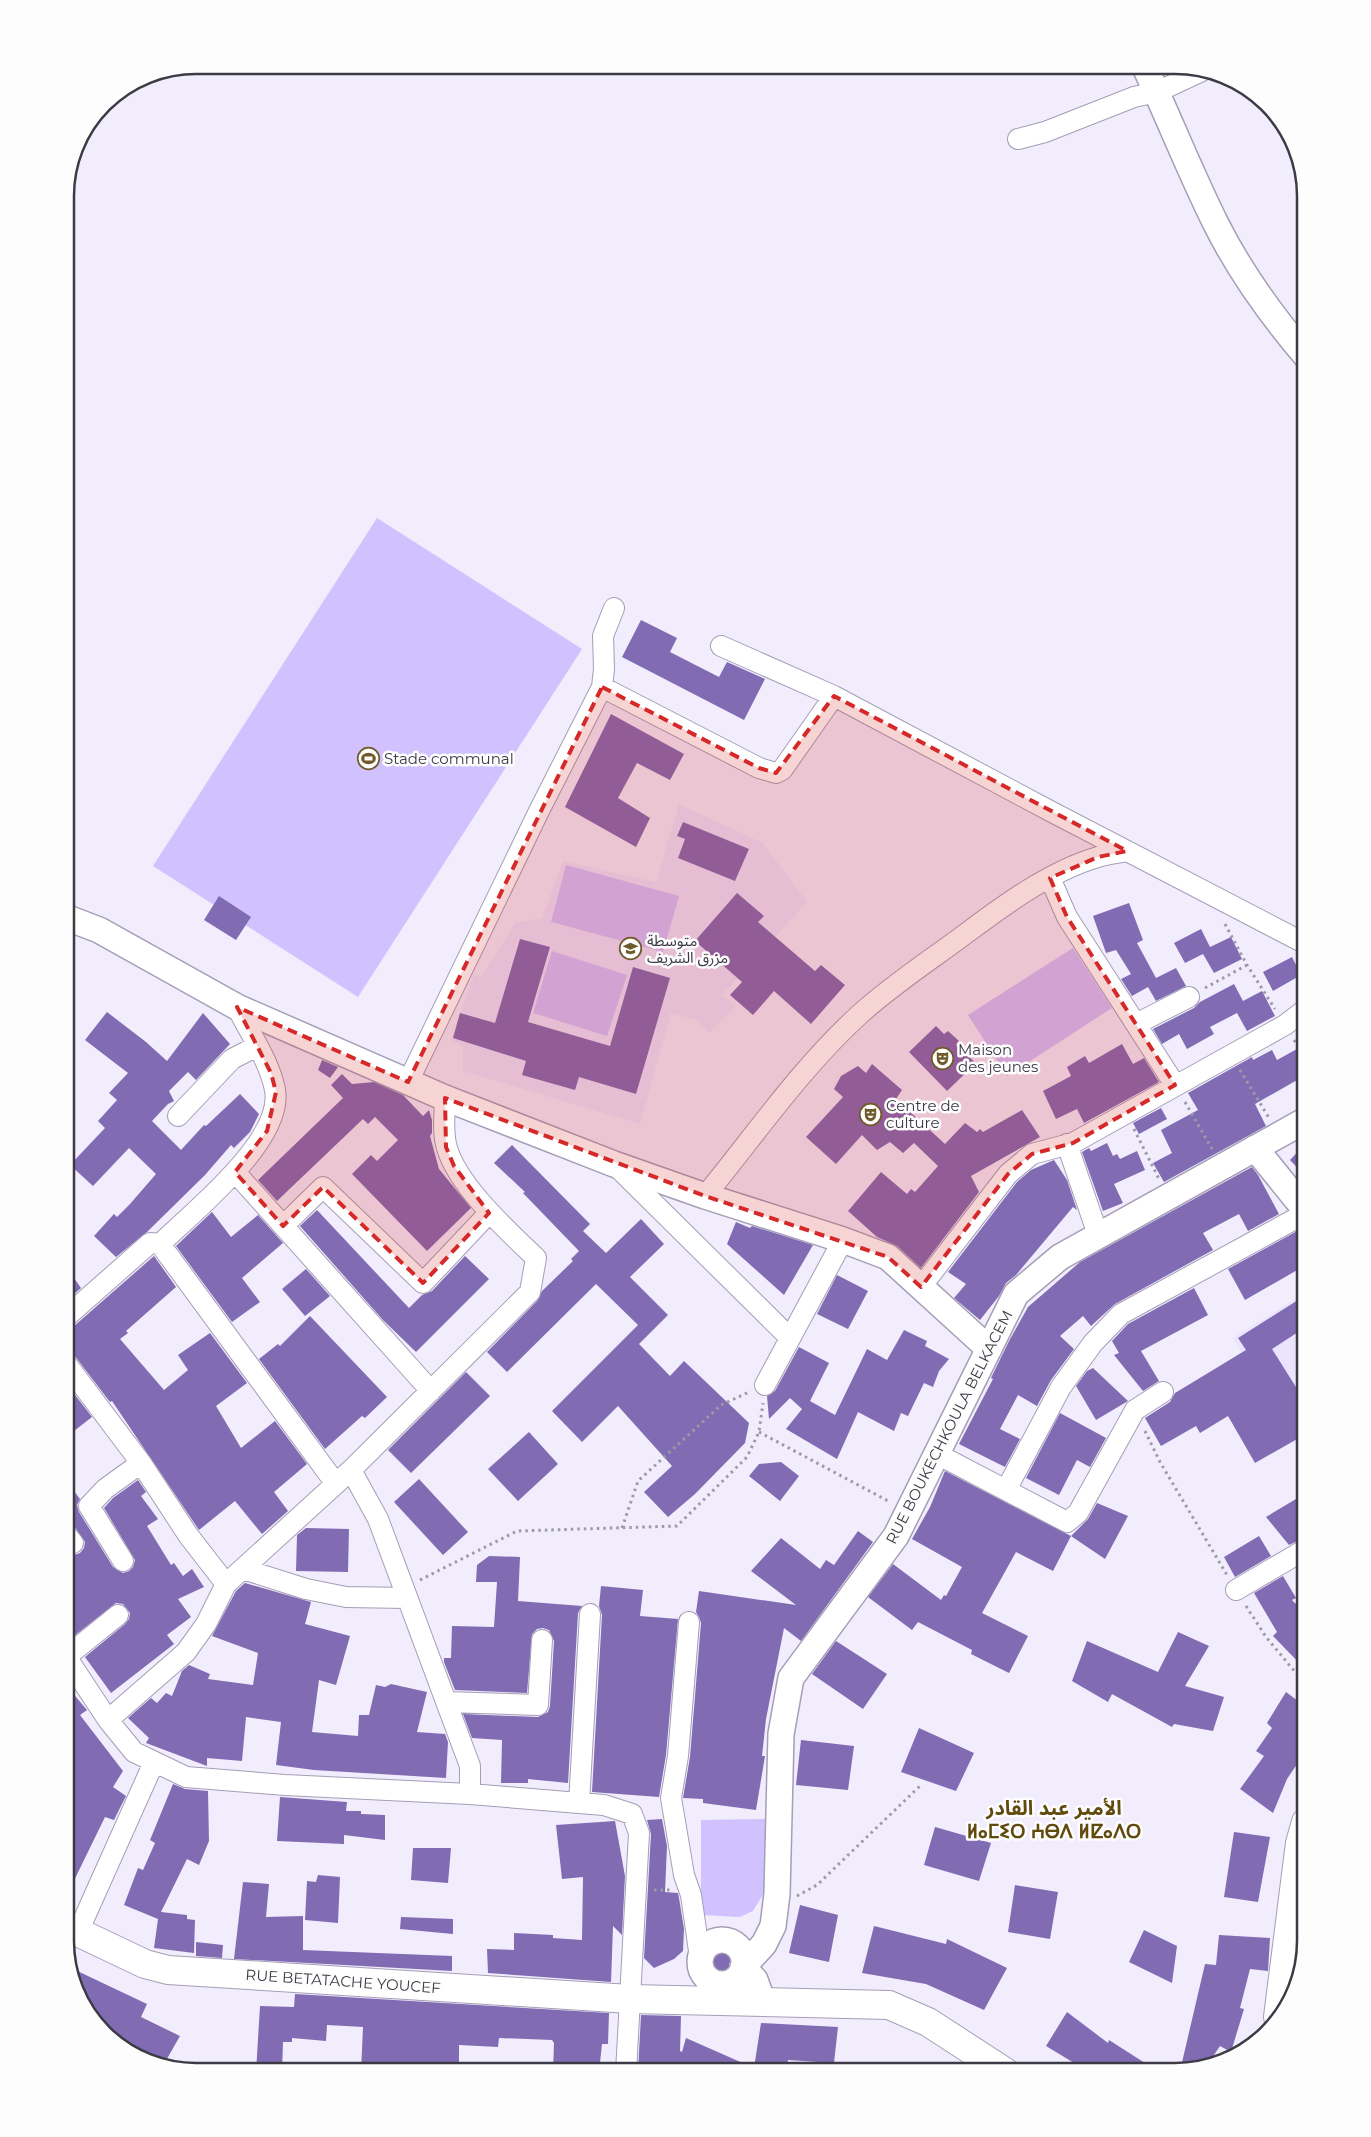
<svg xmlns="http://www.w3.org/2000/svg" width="1371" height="2137" viewBox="0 0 1371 2137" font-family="Montserrat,'Noto Sans Arabic','Noto Sans Tifinagh',sans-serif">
  <rect width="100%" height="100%" fill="#f1edfd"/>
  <path fill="#eae4fe" d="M679 804 763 843 807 902 722 995 736 1006 709 1033 697 1020 671 1013 640 1124 463 1071V1047L451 1040 474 975 481 977 515 923 542 918 563 861 656 882Z
    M1306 1292V1462L1233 1338Z"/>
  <path fill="#d1c1fe" d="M377 518 582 649 358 997 153 866Z
    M566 865 679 896 663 952 551 922Z
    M1073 948 1112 1008 1007 1076 968 1015Z
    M552 951 627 975 607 1036 533 1013Z
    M769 1819 765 1891 753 1911 740 1917 701 1915V1820Z"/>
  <path fill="#816bb3" d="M641 620 677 638 670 652 719 677 727 662 765 679 744 720 622 657Z
    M611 714 684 754 670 780 637 763 618 798 650 818 636 847 565 807Z
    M683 822 749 849 735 881 678 858 685 839 677 836Z
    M737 893 764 916 758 922 815 971 821 965 845 985 811 1024 774 991 753 1015 730 995 742 982 695 941Z
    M219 896 251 917 236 940 204 920Z
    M1129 903 1143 940 1137 943 1156 978 1176 968 1186 986 1156 1001 1148 987 1132 996 1121 979 1131 974 1116 950 1106 953 1093 916Z
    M1201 929 1210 947 1231 937 1242 959 1214 973 1203 954 1185 963 1174 943Z
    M520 939 550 947 528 1022 610 1046 633 967 670 978 636 1094 579 1077 575 1090 522 1075 526 1061 453 1038 460 1013 495 1023Z
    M1292 957 1301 975 1273 991 1263 972Z
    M1234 984 1243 1001 1262 991 1275 1016 1247 1031 1237 1013 1210 1027 1214 1034 1187 1049 1179 1034 1162 1044 1153 1029 1194 1008 1200 1002Z
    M107 1012 146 1042 167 1061 203 1013 230 1044 196 1080 188 1072 169 1091 174 1101 168 1104 152 1121 181 1150 204 1125 206 1126 240 1094 259 1114 250 1132 234 1148 231 1145 205 1175 147 1232 116 1257 94 1236 114 1214 117 1217 130 1204 156 1174 129 1148 93 1186 70 1165 105 1128 98 1121 117 1100 109 1093 128 1073 85 1040Z
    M936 1026 944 1034 948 1031 959 1041 956 1045 976 1063 947 1091 909 1052Z
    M1122 1044 1133 1064 1144 1058 1159 1082 1084 1123 1077 1109 1056 1119 1043 1091 1071 1076 1067 1067 1085 1056 1089 1063Z
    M1306 1044V1075L1255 1104 1266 1126 1164 1182 1153 1163 1172 1153 1161 1130 1198 1110 1188 1093 1252 1057 1253 1060 1272 1050 1277 1060Z
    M322 1060 338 1067 330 1078 318 1070Z
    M872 1064 902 1090 896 1099 945 1144 965 1123 977 1132 980 1129 983 1132 1022 1110 1040 1137 971 1176 979 1192 921 1268 897 1246 877 1237 848 1211 881 1172 907 1194 911 1189 915 1192 938 1166 914 1143 903 1153 890 1142 877 1150 862 1135 836 1164 806 1137 843 1097 834 1089 841 1076 858 1066 866 1073Z
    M342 1074 352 1084 374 1082 403 1095 423 1116 429 1110 432 1120V1133L430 1136 439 1169 471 1208 427 1251 352 1174 371 1155 377 1161 398 1140 375 1117 368 1124 363 1119 277 1201 258 1180 343 1098 331 1085Z
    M1161 1108 1167 1119 1139 1134 1133 1123Z
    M1107 1143 1113 1156 1117 1154 1120 1159 1137 1151 1145 1170 1114 1184 1123 1203 1103 1211 1082 1152 1089 1148 1091 1151Z
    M1306 1143V1177L1290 1160Z
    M512 1145 590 1224 583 1231 606 1253 641 1219 664 1244 630 1277 668 1315 639 1344 670 1376 684 1361 749 1423 745 1443 695 1494 668 1517 644 1492 672 1466 618 1406 582 1442 552 1411 638 1325 596 1284 507 1372 487 1352 538 1300 542 1291 573 1261 571 1259 579 1251 523 1193 525 1192 494 1163Z
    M1054 1160 1067 1180 1077 1210 1073 1207 1016 1275 1006 1283 999 1296 980 1320 954 1298 966 1284 948 1272 1017 1182 1031 1170Z
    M1252 1167 1258 1175 1279 1214 1248 1231 1239 1214 1203 1233 1213 1250 1115 1304 1091 1326 1083 1316 1060 1336 1074 1349 1051 1380 1037 1406 1018 1395 1000 1429 1020 1439 1005 1467 959 1444 993 1379 991 1378 1009 1341 1028 1307 1080 1262Z
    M317 1210 409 1308 422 1295 432 1291 465 1256 489 1279 416 1352 383 1320 300 1226Z
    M212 1212 231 1237 258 1215 283 1243 242 1278 260 1302 232 1322 176 1246Z
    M736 1222 750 1228 752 1226 813 1245 784 1295 727 1244Z
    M1299 1230 1306 1241V1265L1245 1300 1228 1269Z
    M154 1256 176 1287 126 1331 128 1333 120 1339 164 1390 188 1370 178 1355 210 1333 247 1383 216 1406 241 1448 275 1421 307 1464 274 1492 288 1511 262 1534 235 1501 199 1530 112 1401 110 1402 74 1355 65 1350V1330L73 1327Z
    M65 1265 81 1288 65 1302Z
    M306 1269 330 1296 305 1316 282 1289Z
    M837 1275 868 1291 848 1329 817 1314Z
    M1194 1288 1208 1315 1141 1351 1159 1381 1143 1391 1114 1355 1119 1353 1112 1341 1128 1324Z
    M1306 1295V1327L1272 1349 1306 1403V1434L1255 1463 1228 1416 1200 1433 1196 1426 1161 1446 1145 1418 1170 1402 1175 1393 1246 1350 1238 1338Z
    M310 1316 387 1397 365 1418 362 1416 325 1449 259 1359 278 1344 280 1346Z
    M904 1330 927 1341 925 1346 949 1359 939 1371 933 1387 924 1383 908 1416 901 1413 894 1431 858 1412 837 1459 786 1429 802 1409 790 1398 769 1419 767 1396 775 1391 799 1347 829 1363 810 1401 835 1415 867 1349 887 1360Z
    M1093 1368 1128 1401 1096 1420 1076 1386 1087 1371Z
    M466 1372 490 1396 411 1473 388 1450Z
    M65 1382 92 1417 65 1438Z
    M1060 1413 1106 1438 1090 1467 1077 1460 1059 1495 1026 1478Z
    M529 1432 558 1464 518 1501 488 1469Z
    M781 1462 799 1476 780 1501 749 1476 759 1464Z
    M945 1471 1071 1536 1053 1571 1016 1552 982 1613 1028 1636 1009 1673 971 1654 972 1650 918 1622 912 1630 868 1597 893 1564 941 1600 944 1595 946 1596 962 1567 912 1539 930 1507Z
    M65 1479 80 1499 77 1505 79 1512 113 1567 123 1573 129 1571 133 1567 135 1560 104 1508 113 1498 138 1480 146 1492 141 1496 158 1519 147 1526 171 1565 174 1563 183 1576 192 1569 204 1587 178 1599 191 1617 167 1635 174 1644 111 1693 85 1657 125 1624 129 1619 130 1613 123 1604 116 1603 69 1640 65 1634V1551L74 1555 80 1553 84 1548 85 1542 74 1526 65 1521Z
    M419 1479 468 1532 443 1555 394 1502Z
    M1306 1493V1537L1289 1545 1266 1517Z
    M1097 1503 1128 1516 1105 1559 1071 1536 1088 1519Z
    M306 1528 349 1529 348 1572 296 1571 297 1535Z
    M858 1531 873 1542 801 1641 784 1628 766 1719 762 1756H765L756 1810 703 1803V1799L683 1798 690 1757 701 1623 699 1617 696 1612 699 1591 796 1605 751 1571 781 1538 820 1569 826 1560 834 1565Z
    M1259 1536 1271 1556 1235 1577 1224 1557Z
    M489 1556 520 1557 518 1601 582 1606 578 1613 568 1783 528 1779V1783H501L502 1740 472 1738 463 1714 538 1717 548 1712 550 1706 554 1641 549 1630 543 1628 537 1629 532 1634 527 1693 455 1690 444 1662V1658H451L452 1626 494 1627 497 1582H476L477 1565Z
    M1283 1576 1296 1598 1292 1600 1306 1614V1670L1273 1636 1277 1632 1254 1593Z
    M245 1583 311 1602 305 1624 350 1636 336 1685 319 1680 312 1732 358 1736 359 1715H369L376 1685 385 1687 391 1684 427 1692 417 1732 445 1734 448 1742 446 1778 314 1770 276 1765 281 1722 246 1717 242 1761 207 1758V1766L146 1743 149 1738 128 1718 151 1698 157 1703 166 1693 172 1696 182 1671 189 1665 210 1674 208 1679 253 1685 258 1653 212 1636 236 1591Z
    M601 1586 643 1590 640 1616 678 1619 666 1755 659 1797 592 1792 602 1615 599 1606Z
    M1178 1632 1209 1646 1185 1686 1224 1697 1213 1731 1174 1724 1172 1727 1112 1694 1108 1702 1072 1681 1087 1641 1158 1672Z
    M836 1641 887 1674 863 1709 812 1674Z
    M65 1684 87 1710 80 1715 123 1771 113 1787 126 1796 114 1820 105 1817 65 1899Z
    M1286 1692 1306 1707V1738L1302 1745 1306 1751 1287 1779 1273 1813 1240 1789 1264 1756 1256 1751 1272 1728 1267 1723Z
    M919 1728 974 1753 956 1791 901 1772Z
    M801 1740 854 1746 848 1790 796 1785Z
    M173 1784 185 1789 208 1791 209 1841 199 1865 187 1859 161 1912 187 1915V1919L195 1920 194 1953 154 1948 158 1919 124 1905 138 1868 143 1870 155 1843 150 1840Z
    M280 1797 347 1802 346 1811H361V1814L385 1815V1840L344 1835V1844L277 1841Z
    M662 1819 667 1846 665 1892 678 1893 679 1898 684 1929 683 1951 674 1959 654 1968 644 1958 651 1834 647 1820Z
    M615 1821 625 1876 622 1935 613 1926 611 1982 488 1973 487 1949 514 1950V1933L553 1935V1938L582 1940 583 1877 562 1879 556 1825Z
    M935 1827 991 1843 979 1881 924 1865Z
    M1234 1832 1270 1837 1258 1902 1224 1897Z
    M413 1848H451L448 1883 411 1880Z
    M318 1875 340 1877 338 1923 305 1920 307 1881 316 1882Z
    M243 1882 269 1884 266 1917 303 1916V1950L452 1956V1971L234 1959Z
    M1015 1885 1058 1892 1050 1939 1008 1932Z
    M800 1905 838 1915 829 1962 789 1953Z
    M401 1917 453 1919V1934L400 1929Z
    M874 1926 946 1944 947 1939 1007 1968 984 2010 926 1984 862 1973Z
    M1144 1930 1177 1946 1172 1983 1129 1962Z
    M1219 1935 1270 1938 1268 1971 1250 1969 1240 2008 1244 2009 1231 2052 1220 2046 1208 2064 1180 2071 1205 1964 1216 1965Z
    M196 1942 223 1945 222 1958 196 1956Z
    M720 1951 728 1952 733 1957 729 1964 730 1973 721 1976 714 1972 710 1965 713 1954Z
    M71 1968 147 2004 141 2017 180 2036 164 2064 124 2050 79 1999Z
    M295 1994 609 2013 608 2044H602L599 2072H553L554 2043 552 2040 499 2038 498 2047 459 2045V2072H361L363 2027 327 2025 326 2041 292 2038V2042H283L282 2072H256L260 2006 294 2007Z
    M1067 2012 1108 2043 1109 2040 1159 2072H1089L1046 2046Z
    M641 2015 681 2016 680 2051 682 2052 686 2038 754 2068 761 2023 838 2027 834 2063 788 2060 786 2072H638Z"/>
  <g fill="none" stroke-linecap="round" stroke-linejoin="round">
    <defs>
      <path id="minor" d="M1018 139 1045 132 1134 97 1157 92 1202 71
        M721 646 834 696 1052 812 1306 944
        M602 687 759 768 776 773 782 770 834 696
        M1050 878 1067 917 1175 1085
        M237 1007C249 1032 270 1062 275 1090 284 1140 193 1212 160 1244L336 1484
        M1136 1024 1189 997
        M408 1082 539 811 602 687 604 669 603 636 614 608
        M178 1116 232 1059 257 1046
        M1067 1144 1098 1235
        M616 1166 790 1338
        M235 1172 431 1391
        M705 1196C755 1135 801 1068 859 1015 892 985 929 961 964 935 1004 905 1050 871 1098 857 1107 854 1118 853 1127 851
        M283 1226 323 1187 423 1283 489 1213
        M921 1287 1008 1174 1032 1154 1073 1143 1285 1025 1306 1009
        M65 1318 150 1243 160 1244
        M65 1362 141 1463 188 1535 226 1584
        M765 1385 843 1240
        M937 1454 1067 1522 1078 1513 1135 1410 1163 1392
        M351 1470 378 1519 470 1766V1794
        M1006 1490 1061 1387 1093 1343 1121 1314 1306 1213
        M65 1533 73 1543
        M123 1561 89 1506 105 1489 141 1463
        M243 1569 306 1589 346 1597 407 1598
        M1236 1590 1306 1549
        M689 1622 678 1756 671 1798 684 1875 691 1895 700 1958
        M65 1655 108 1720 134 1752 186 1777 285 1785 470 1794 579 1803 604 1805 632 1814 639 1833 626 2072
        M66 1657 118 1615
        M446 1702 538 1705 542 1640
        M108 1720 186 1652 206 1624 226 1584 351 1470 530 1292 536 1258C508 1231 458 1186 447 1148 442 1132 445 1114 445 1098
        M579 1803 590 1614
        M78 1932 154 1762"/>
      <path id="tertiary" d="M1144 65C1169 118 1190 172 1216 224 1240 272 1272 316 1306 356
        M65 917 99 930 237 1007 445 1098 614 1164 705 1196 843 1240 888 1257 989 1349
        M1255 1148 1306 1211
        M700 1962a22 22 0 1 1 44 0a22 22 0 1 1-44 0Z
        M763 2002 755 1980 743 1967 764 1944 773 1926 777 1894 781 1734 791 1678 896 1536 1016 1294 1060 1257 1306 1120"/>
      <path id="secondary" d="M65 1926 145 1964 168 1970 630 1999 889 2005 928 2022 1005 2072
        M1278 2017 1300 1843 1306 1822"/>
    </defs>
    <use href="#minor" stroke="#a49eb6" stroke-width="22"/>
    <use href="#tertiary" stroke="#a49eb6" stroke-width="28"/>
    <use href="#secondary" stroke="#a49eb6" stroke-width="30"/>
    <path stroke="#9d9aa7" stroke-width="3" stroke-dasharray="2.5 4" stroke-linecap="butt" d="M1225 924 1247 965 1275 1009
      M1205 988 1247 965
      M1294 1040 1306 1058
      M1240 1070 1269 1118
      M1185 1102 1212 1149
      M1134 1129 1159 1179
      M1145 1431 1160 1462 1227 1575
      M759 1432 890 1502
      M622 1528 638 1481 721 1405 749 1392
      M420 1580 517 1531 677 1526 747 1457 759 1432 763 1403
      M1246 1606 1266 1637 1306 1685
      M654 1890H670
      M797 1896 817 1885 921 1785"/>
    <use href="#minor" stroke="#fff" stroke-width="20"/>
    <use href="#tertiary" stroke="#fff" stroke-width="25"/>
    <use href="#secondary" stroke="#fff" stroke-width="28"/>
  </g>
  <path fill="#d62828" fill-opacity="0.2" stroke="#d62828" stroke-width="4" stroke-dasharray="10 6" stroke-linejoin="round" d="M602 687 759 768 776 773 834 696 1127 851 1098 857 1050 878 1067 917 1175 1085 1073 1143 1032 1154 1008 1174 921 1287 888 1257 705 1196 445 1098 446 1147 454 1166 489 1213 423 1283 323 1187 283 1226 235 1172 267 1131 276 1092 271 1073 237 1007 408 1082Z"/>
  <defs>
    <symbol id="stadium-ring" viewBox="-11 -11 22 22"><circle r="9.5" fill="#fdfdfd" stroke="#6f5a29" stroke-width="1.5"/><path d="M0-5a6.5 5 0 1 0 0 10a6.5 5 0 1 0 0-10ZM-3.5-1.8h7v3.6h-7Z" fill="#6f5a29"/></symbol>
    <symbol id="school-ring" viewBox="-11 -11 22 22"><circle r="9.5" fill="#fdfdfd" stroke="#6f5a29" stroke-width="1.5"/><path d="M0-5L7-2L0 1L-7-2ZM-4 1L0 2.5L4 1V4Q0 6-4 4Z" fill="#6f5a29"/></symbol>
    <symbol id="theatre-ring" viewBox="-11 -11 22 22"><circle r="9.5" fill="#fdfdfd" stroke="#6f5a29" stroke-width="1.5"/><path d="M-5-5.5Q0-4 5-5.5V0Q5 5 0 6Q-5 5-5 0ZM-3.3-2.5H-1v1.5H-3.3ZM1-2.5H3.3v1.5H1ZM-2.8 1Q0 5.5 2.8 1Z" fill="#6f5a29"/></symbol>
  </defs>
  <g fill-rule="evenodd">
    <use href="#stadium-ring" x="356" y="746" width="25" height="25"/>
    <use href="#school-ring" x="618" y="936" width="25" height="25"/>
    <use href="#theatre-ring" x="930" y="1046" width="25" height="25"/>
    <use href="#theatre-ring" x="858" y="1102" width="25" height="25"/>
  </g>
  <g text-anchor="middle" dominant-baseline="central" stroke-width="5" stroke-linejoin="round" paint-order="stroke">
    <g font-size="15" fill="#3c3a44" stroke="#fdfdfd" text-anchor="start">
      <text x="384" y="758">Stade communal</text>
      <text x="647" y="940">متوسطة<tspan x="647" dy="17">مزرق الشريف</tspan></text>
      <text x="958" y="1049">Maison<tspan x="958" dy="17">des jeunes</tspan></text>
      <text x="886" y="1105">Centre de<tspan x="886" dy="17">culture</tspan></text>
    </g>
    <g font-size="15" fill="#3c3a44" stroke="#fdfdfd">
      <text transform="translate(949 1427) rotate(-63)">RUE BOUKECHKOULA BELKACEM</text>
      <text transform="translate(343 1981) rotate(4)">RUE BETATACHE YOUCEF</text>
    </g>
    <g font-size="20" font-weight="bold" fill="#614a0d" stroke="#fdfdfd">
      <text x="1054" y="1808">الأمير عبد القادر<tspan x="1054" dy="23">ⵍⴰⵎⵉⵔ ⵄⴱⴷ ⵍⵇⴰⴷⵔ</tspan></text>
    </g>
  </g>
  <path d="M0 0H1371V2137H0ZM196 74H1175A122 122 0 0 1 1297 196V1941A122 122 0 0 1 1175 2063H196A122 122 0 0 1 74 1941V196A122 122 0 0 1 196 74Z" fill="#fdfdfd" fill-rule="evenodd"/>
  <path fill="none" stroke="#3c3a44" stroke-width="2.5" d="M196 74H1175A122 122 0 0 1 1297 196V1941A122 122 0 0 1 1175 2063H196A122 122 0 0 1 74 1941V196A122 122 0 0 1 196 74Z"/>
</svg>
